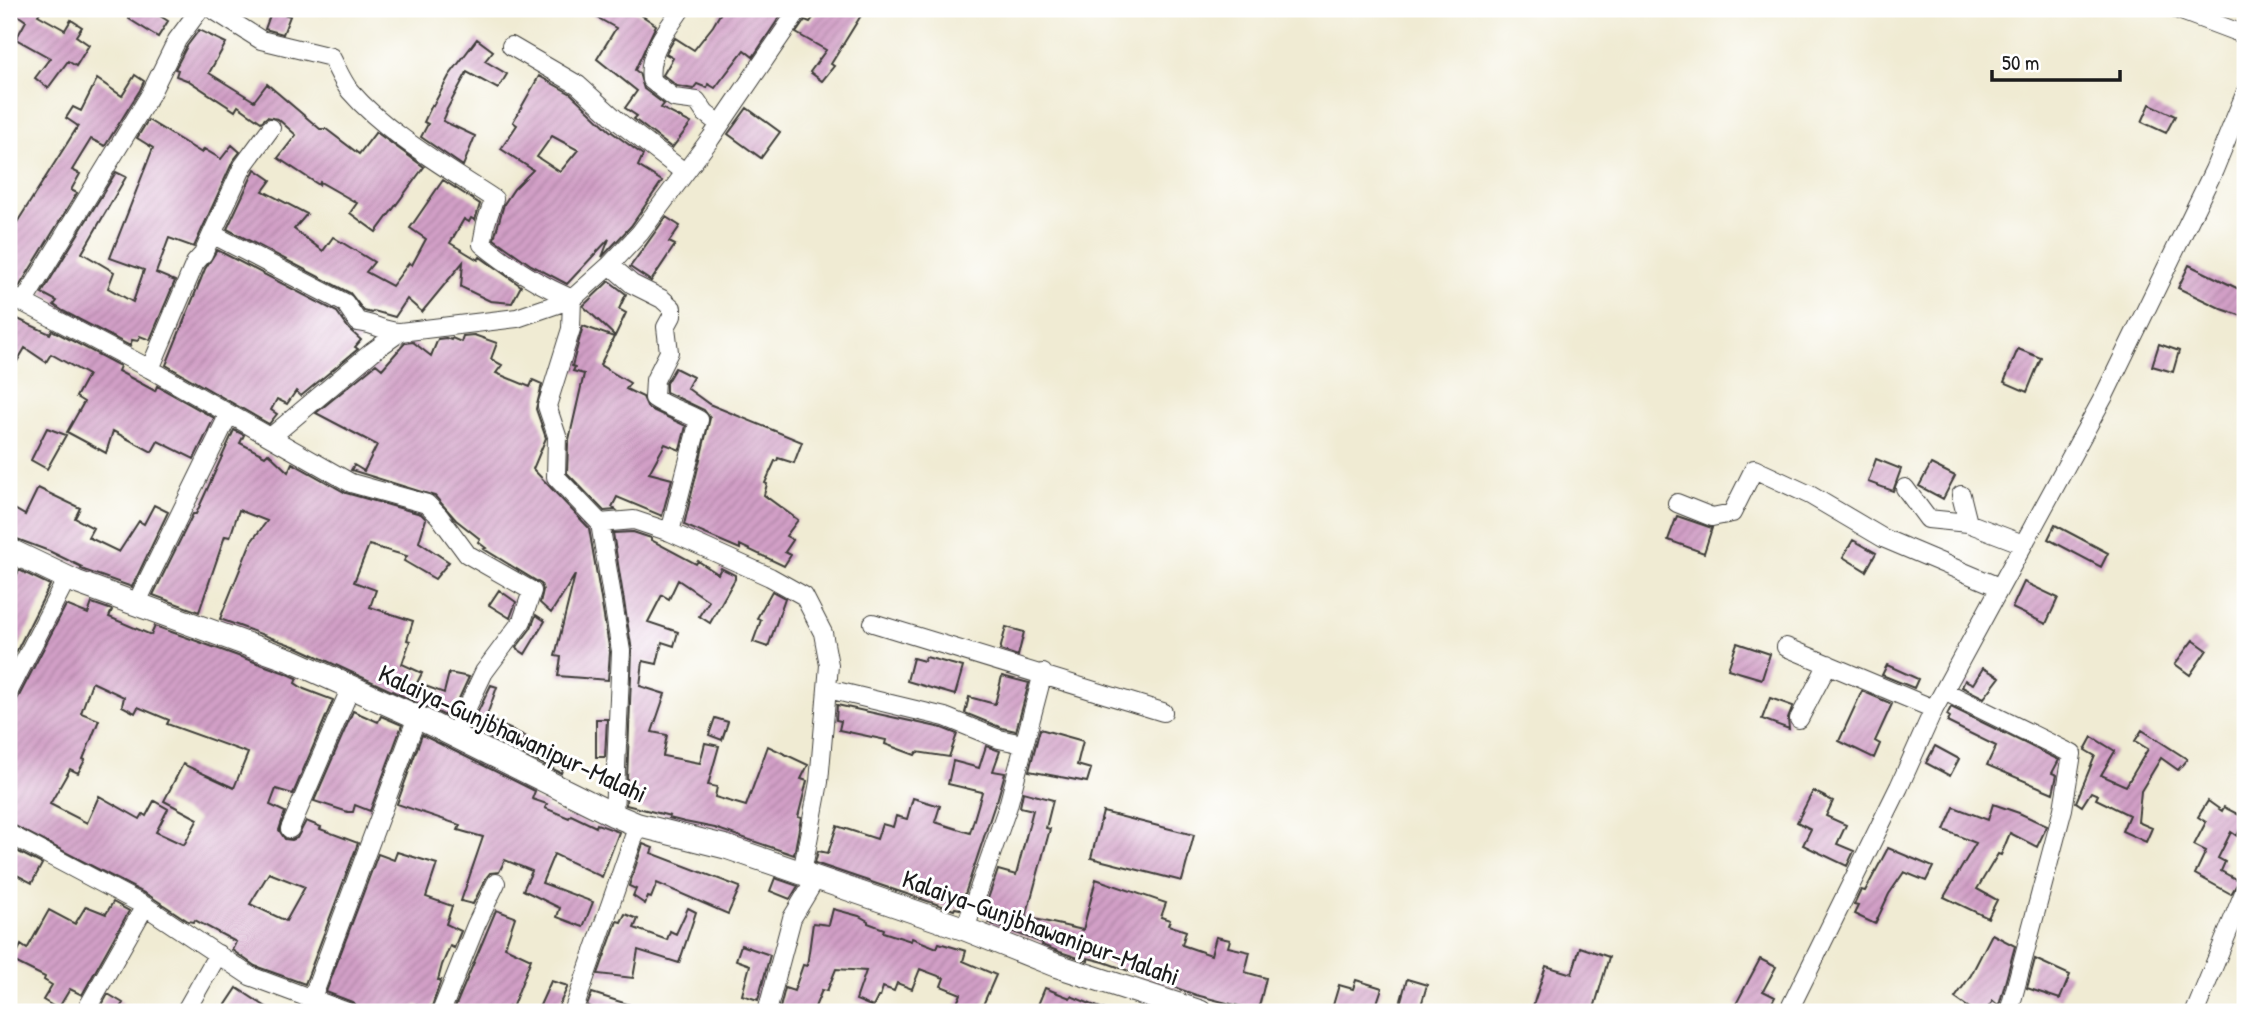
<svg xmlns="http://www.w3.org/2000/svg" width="2254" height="1021" viewBox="0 0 2254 1021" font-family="'Patrick Hand',sans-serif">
  <defs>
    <pattern id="building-hatch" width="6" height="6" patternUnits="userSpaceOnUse" patternTransform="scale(1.75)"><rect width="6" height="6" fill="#d19fc6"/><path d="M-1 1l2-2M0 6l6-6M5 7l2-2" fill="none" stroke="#b388aa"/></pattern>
  </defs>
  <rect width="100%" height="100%" fill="#fff"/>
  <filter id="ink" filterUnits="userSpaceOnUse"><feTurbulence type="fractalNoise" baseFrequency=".0143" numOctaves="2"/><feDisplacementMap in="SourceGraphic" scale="14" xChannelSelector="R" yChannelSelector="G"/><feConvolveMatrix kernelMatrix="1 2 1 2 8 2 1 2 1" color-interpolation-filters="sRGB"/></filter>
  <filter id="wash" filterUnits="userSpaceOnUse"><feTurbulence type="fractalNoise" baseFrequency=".00686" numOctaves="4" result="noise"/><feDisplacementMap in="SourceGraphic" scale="28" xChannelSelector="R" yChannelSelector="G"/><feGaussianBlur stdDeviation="1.57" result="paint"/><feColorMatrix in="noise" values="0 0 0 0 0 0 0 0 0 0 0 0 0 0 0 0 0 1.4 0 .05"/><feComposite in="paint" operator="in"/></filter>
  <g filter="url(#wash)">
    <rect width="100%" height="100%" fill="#f0ebd3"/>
    <g id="blocks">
      <path fill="url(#building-hatch)" fill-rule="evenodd" d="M9 9H42L38 15 65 30 71 20 82 27 76 36 89 45 76 66 68 61 48 88 35 78 50 58 16 39 26 21Z
        M134 9H149L168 21 158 37 129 19Z
        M582 9H632L656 25 635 70 639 73 644 89 664 104 661 108 691 123 672 148 634 119 637 116 625 108 637 91 597 59 616 28Z
        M723 9H785L753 57 744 50 715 88 708 84 707 88 697 84 693 89 677 86 663 75 673 58 666 54 669 48 675 38 694 50 713 26Z
        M820 9H865L831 64 834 66 822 81 810 72 826 50 796 33 805 20 810 22Z
        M272 10 290 16 283 34 265 29Z
        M199 30 226 43 209 73 254 101 267 84 320 129H326L359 154 376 132 424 167 376 232 350 213 357 203 320 182 319 185 278 158 296 135 278 119 267 117 261 122 238 106 235 111 189 81 176 76 178 70 175 69 187 46Z
        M477 39 493 51 485 61 507 74 498 89 467 72 446 111 447 112 443 121 475 136 463 166 421 137 428 124 424 122 432 105 433 106 449 76Z
        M135 75 144 81 140 90 105 146 91 139 72 170 80 174 71 190 77 193 19 287 9 284V220L16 224 78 126 66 118 73 107 81 111 97 79 122 96Z
        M539 76 571 94 609 130 643 155 638 166 662 181 631 226 602 257 609 239 567 284 531 265 494 239 504 204 514 189 533 170 501 149 517 125 513 122ZM552 136 578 150 560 172 537 157Z
        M2150 104 2175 116 2166 133 2142 122Z
        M747 108 780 132 761 158 728 134Z
        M148 120 202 153 204 149 221 159 232 145 240 152 233 161 194 247 169 238 156 273 175 281 150 340 140 336 138 341 132 340 130 346 63 311 54 305 57 301 42 293 116 172 126 177 82 253 114 272 108 288 133 302 144 270 110 258 153 148 137 138Z
        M255 169 271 180 263 191 307 214 294 229 323 251 333 237 374 262 366 272 392 286 409 263 412 265 426 239 410 228 443 180 480 204 475 220 471 218 469 222 464 219 450 243 478 260 480 257 521 286 512 303 490 301 461 287 463 262 422 312 407 299 395 317 374 311 372 313 364 311 350 293 227 229Z
        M666 217 680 226 669 242 675 245 651 281 630 267Z
        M217 250 337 312 349 329 361 340 355 347 358 349 301 396 296 391 287 404 277 399 271 410 277 414 269 424 166 365 205 269Z
        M2189 265 2245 292V317L2222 309 2178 288Z
        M609 281 626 294 619 309 626 313 615 336 583 306Z
        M9 315 50 334 52 330 120 366 118 371 155 391 157 386 214 418 194 459 158 441 152 452 113 431 106 453 67 432 84 402 76 397 88 375 51 354 46 362 25 348 9 375Z
        M583 326 614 337 600 365 630 383 626 389 643 397 648 408 686 426 680 450 665 444 649 473 672 479 662 516 617 497 612 507 616 510 604 511 567 473 568 444 584 374 573 371 575 367 572 366Z
        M474 335 497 343 491 359 502 365 496 373 530 387 533 380 542 384 536 409 546 438 533 469 589 528 610 652 608 680 558 676 561 657 555 656 575 575 551 613 540 603 543 590 541 584 484 549 486 548 478 542 480 539 456 520 435 496 351 470 354 465 364 471 377 445 316 413 376 364 382 369 405 343 413 342 431 356 438 339 446 338 451 340 452 338 461 342 463 336Z
        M2159 344 2179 351 2173 372 2152 366Z
        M2018 349 2041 358 2027 392 2004 382Z
        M675 368 693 377 687 388 709 404 802 442 794 463 778 458 777 461H775L765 483 767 484 764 495 798 520 786 536 793 540 785 552 791 555 784 566 740 545V549L684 525 710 418 704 410 666 392V383Z
        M47 428 66 435 47 469 31 460Z
        M234 430 244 435 240 443 265 456 268 453 288 472 292 463 346 493 421 514 426 519 419 542 449 562 435 579 404 561 407 556 369 545 354 582 376 590 370 607 413 621 407 640 410 641 402 664 422 673 417 683 444 693 449 673 469 677 450 718 299 648 220 619 251 542 267 521 239 510 230 537 225 536 199 612 153 595 193 514H196Z
        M1876 459 1901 469 1893 491 1868 482Z
        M1931 464 1955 476 1943 499 1919 486Z
        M38 488 80 508 75 518 93 528 88 537 119 552 139 521 144 524 154 505 168 512 132 587 81 569 82 567 49 551 9 536V506L25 515Z
        M1677 516 1712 528 1704 553 1668 540Z
        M2055 525 2108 553 2101 567 2048 539Z
        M633 532 651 538V540L696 564 698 561 718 574 721 568 735 575V579L710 623 699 616 709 601 678 580 669 599 662 595 648 622 678 632 674 646 662 642 657 664 643 661 640 686 665 694 652 732 667 735 663 756 700 763 705 743 719 746 708 785 717 787 715 797 746 806 768 746 808 765 801 779 807 781 798 817 801 818 794 855 715 828 685 822 669 818 670 816 626 805 632 651 613 533Z
        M1853 540 1876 553 1866 571 1843 557Z
        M19 570 50 585 9 666V573L16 577Z
        M2024 582 2058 598 2046 624 2012 608Z
        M499 590 516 602 510 618 489 605Z
        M772 591 785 598 768 647 753 642 761 620 757 618Z
        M92 603 112 610 109 617 151 635 155 626 288 674 297 678 295 683 304 689 333 700 293 794 276 789 270 805 285 812 279 830 285 839 292 840 297 838 306 821 321 827 320 829 358 843 305 984 255 966 232 950 236 942 195 920 194 922 188 921 150 896 9 823V712L19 696 66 605 88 614ZM92 682 124 697 122 706 135 713 138 707 169 720 167 724 248 753 234 788 183 764 164 801 198 819 184 845 156 832 168 809 154 801 146 816 143 814 140 819 99 796 87 823 50 804 70 769 78 773 85 760 83 759 99 720 81 713ZM269 873 305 887 286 921 250 904Z
        M536 615 545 621 525 654 516 648 531 628Z
        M1006 627 1024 632 1018 656 1000 650Z
        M2193 640 2207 650 2190 675 2175 664Z
        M1737 643 1770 654 1762 679 1728 669Z
        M926 657 963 667 955 695 907 681 913 658 924 661Z
        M1887 665 1918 679 1914 688 1882 675Z
        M1983 668 2000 677 1984 698 1962 687 1965 680 1973 684Z
        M1002 676 1029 683 1016 731 1002 728 965 713 969 697 995 704Z
        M491 685 497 687 486 718 525 736 522 742 556 758H547L564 765 561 773 470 728Z
        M1862 691 1892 704 1875 741 1880 744 1874 758 1839 741Z
        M1770 698 1793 706 1788 719 1789 729 1762 719Z
        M837 705 942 728 957 734 949 757 917 752 915 755 885 744 886 740 839 730 841 721 836 720Z
        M1951 707 2059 760 2052 773 2057 775 2053 793 1987 765 1996 746 1947 722 1950 717 1947 715Z
        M353 711 378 722 381 716 402 725 370 811 355 805 353 812H348L314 801Z
        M715 718 728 722 722 740 709 735Z
        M596 719H607L605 757H596Z
        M1040 729 1083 741 1077 765 1091 769 1087 782 1029 771Z
        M2142 730 2187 759 2178 770 2161 758 2141 791 2138 822 2152 828 2146 842 2122 831 2129 815 2096 799 2098 795 2091 792 2082 806 2076 802 2095 756 2085 750 2092 737 2115 751 2101 775 2126 786 2148 749 2135 741Z
        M422 735 535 791 532 799 547 804 545 808 569 818 571 815 596 827 597 824 619 832 602 877 554 854 542 883 593 902 583 927 557 917 560 908 523 890 532 871 505 860 499 872 490 873 486 878 473 904 461 901 483 837 458 830 460 825 397 804Z
        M986 746 1000 751 993 771 1005 773 997 801H996L960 909 955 908 954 910 815 863 818 851 828 853 837 826 877 839 882 824 893 827 896 816 907 819 913 798 940 806 935 822 970 833 982 792 948 784 953 761 979 768Z
        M1935 746 1959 759 1950 776 1926 763Z
        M1813 791 1833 801 1826 816 1846 825 1837 844 1854 851 1847 866 1803 845 1811 829 1797 822Z
        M1023 792 1053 800 1046 828 1050 829 1026 917 1083 930 1096 879 1166 903 1161 917 1170 920 1168 925 1186 931 1182 945 1211 955 1216 937 1230 940 1228 947 1250 952 1245 972 1266 978 1258 1011 1196 995 1104 962 1088 958V961L1060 952 1042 945 1043 943 989 923 991 919 982 916 998 870 1016 875 1033 810 1020 807Z
        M2208 801 2222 811 2224 807 2245 818 2237 836 2231 832 2218 858 2225 862 2221 871 2239 881 2231 894 2195 874 2206 851 2194 845 2206 822 2198 817Z
        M1993 804 2019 813 2047 826 2037 847 2010 833 2001 855 1998 854 1977 889 1997 900 1988 918 1944 897 1976 843 1944 830 1954 807 1988 820Z
        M1103 812 1194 835 1182 881 1091 858Z
        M643 844 653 848 651 853 740 887 728 914 657 883 651 898 648 897 645 904 633 896 636 889 629 886Z
        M9 847 42 864 32 883 9 871Z
        M1888 848 1933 867 1926 881 1904 872 1889 894 1875 924 1854 914 1858 906 1854 905 1861 890 1865 891Z
        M397 852 437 864 426 897 452 906 446 924 461 931 454 948 450 946 442 965 438 980H441L430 1012 416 1005 413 1012H358L356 1005 352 1002 326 992 378 854 394 860Z
        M775 878 798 886 790 899 770 891Z
        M113 902 129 911 82 995 70 989 58 1009 43 1000 52 985 44 980 45 977 13 961 21 945 27 949 49 910 75 924 86 906 106 914Z
        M688 908 696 912 679 963 638 950 633 978 598 974 617 921 621 922 625 914 638 919 634 928 667 940 670 931 676 934Z
        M833 909 859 916 868 921V923L884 929 883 932 911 941 912 938 937 948 939 943 966 951 963 961 996 975 980 1012H953L961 994 941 986 944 978 920 969 912 989 897 983 894 991 883 987 880 997H878L873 1007 856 1000 866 971 836 969 827 991 822 990 813 1012H779L785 988 794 991 803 965 807 966 813 923 829 925Z
        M496 910 515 917 505 947 531 959 512 1008 509 1006 506 1012H453Z
        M1992 934 2015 946 2000 1002 1998 1005 1993 1001 1985 1012H1975L1955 998 1971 975Z
        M741 945 770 955 758 1000 742 995 750 965 736 960Z
        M1580 947 1609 957 1593 1012H1531L1546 966 1572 974Z
        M1760 959 1776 967 1763 991 1775 997 1767 1012H1744L1745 1009 1736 1004Z
        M2035 959 2070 975 2060 999 2027 988Z
        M1407 979 1427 985 1420 1009 1400 1004Z
        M1356 980 1382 988 1374 1012H1331L1339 985 1353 989Z
        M551 981 568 986 556 1012H537Z
        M237 988 274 1012H221Z
        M1045 988 1070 998 1071 996 1110 1012H1035Z
        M592 993 643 1009 642 1012H589L591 1007 587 1006Z
        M108 994 123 1003 117 1012H98Z"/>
    </g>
  </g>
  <g filter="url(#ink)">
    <use href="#blocks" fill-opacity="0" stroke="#3c3b37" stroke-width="2"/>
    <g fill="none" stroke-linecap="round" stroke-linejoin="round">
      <defs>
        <path id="minor" d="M212 9 261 40 331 57C337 68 342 81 350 91 387 134 447 168 494 199L486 223 482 244C510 267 540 285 572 299
          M681 9C667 31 647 52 651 80L674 98 697 101 705 113 719 124
          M2176 9 2245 35
          M511 46 578 85 619 122 684 172
          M212 234 243 166 271 128
          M610 265 632 284 662 299 672 308V316L666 327 669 352 655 380 654 398C668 408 684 411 699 420L670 532
          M9 295 150 369 351 483 427 504 439 516 467 554 532 591 522 621 484 672 454 735
          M572 299 571 329 547 406 557 436 556 477 600 523 621 651 614 815
          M23 303 150 95 177 40 200 9
          M150 369 195 263 203 254 212 234 345 303 358 322C374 323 383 332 400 332
          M272 436 372 352 400 332 517 318 572 299 610 265 640 233 711 138 799 9
          M1905 488 1928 519 1968 523 2023 544
          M1961 495 1968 523
          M1677 503 1712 517 1732 513 1754 469 1810 495 1883 538 1999 587
          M600 523 634 520 670 532 770 577 804 596 823 633 829 665 819 782 802 873
          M136 604 229 414
          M873 623 1163 712
          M1786 647 1934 709
          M828 689 945 717 999 739 1023 744
          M9 691 67 578
          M1944 691 2072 754 2063 809 2009 1012
          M1799 719 1828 664
          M290 829 351 687
          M9 834 145 906 250 976 347 1012
          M965 929 1008 806 1043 673
          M85 1012 145 906
          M185 1012 218 954
          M307 1012 417 717
          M441 1012 476 925 496 883
          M573 1012 638 825
          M767 1012 792 918 816 878
          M1788 1012 1899 787 1934 709 2103 398 2214 170 2245 94
          M2195 1012 2245 890"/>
        <path id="tertiary" d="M9 550 76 582 293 661 417 717 614 815 638 825 726 847 965 929 1055 965 1200 1012"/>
      </defs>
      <use href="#minor" stroke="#3c3b37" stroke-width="20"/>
      <use href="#tertiary" stroke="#3c3b37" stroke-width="25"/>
      <use href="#minor" stroke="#fff" stroke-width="18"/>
      <use href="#tertiary" stroke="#fff" stroke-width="23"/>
    </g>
  </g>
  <g text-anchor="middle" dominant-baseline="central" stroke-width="6" stroke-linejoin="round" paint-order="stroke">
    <g font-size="26" fill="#1c1c1c" stroke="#fff">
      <text transform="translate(513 733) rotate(25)">Kalaiya-Gunjbhawanipur-Malahi</text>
      <text transform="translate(1041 927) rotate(20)">Kalaiya-Gunjbhawanipur-Malahi</text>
    </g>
  </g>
  <rect width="2254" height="1021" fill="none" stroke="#fff" stroke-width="35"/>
  <path d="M1992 70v10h128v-10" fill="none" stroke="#1c1c1c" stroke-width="3.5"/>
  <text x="2002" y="70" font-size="21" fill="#1c1c1c" stroke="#ffffff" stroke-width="5" paint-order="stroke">50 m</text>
</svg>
